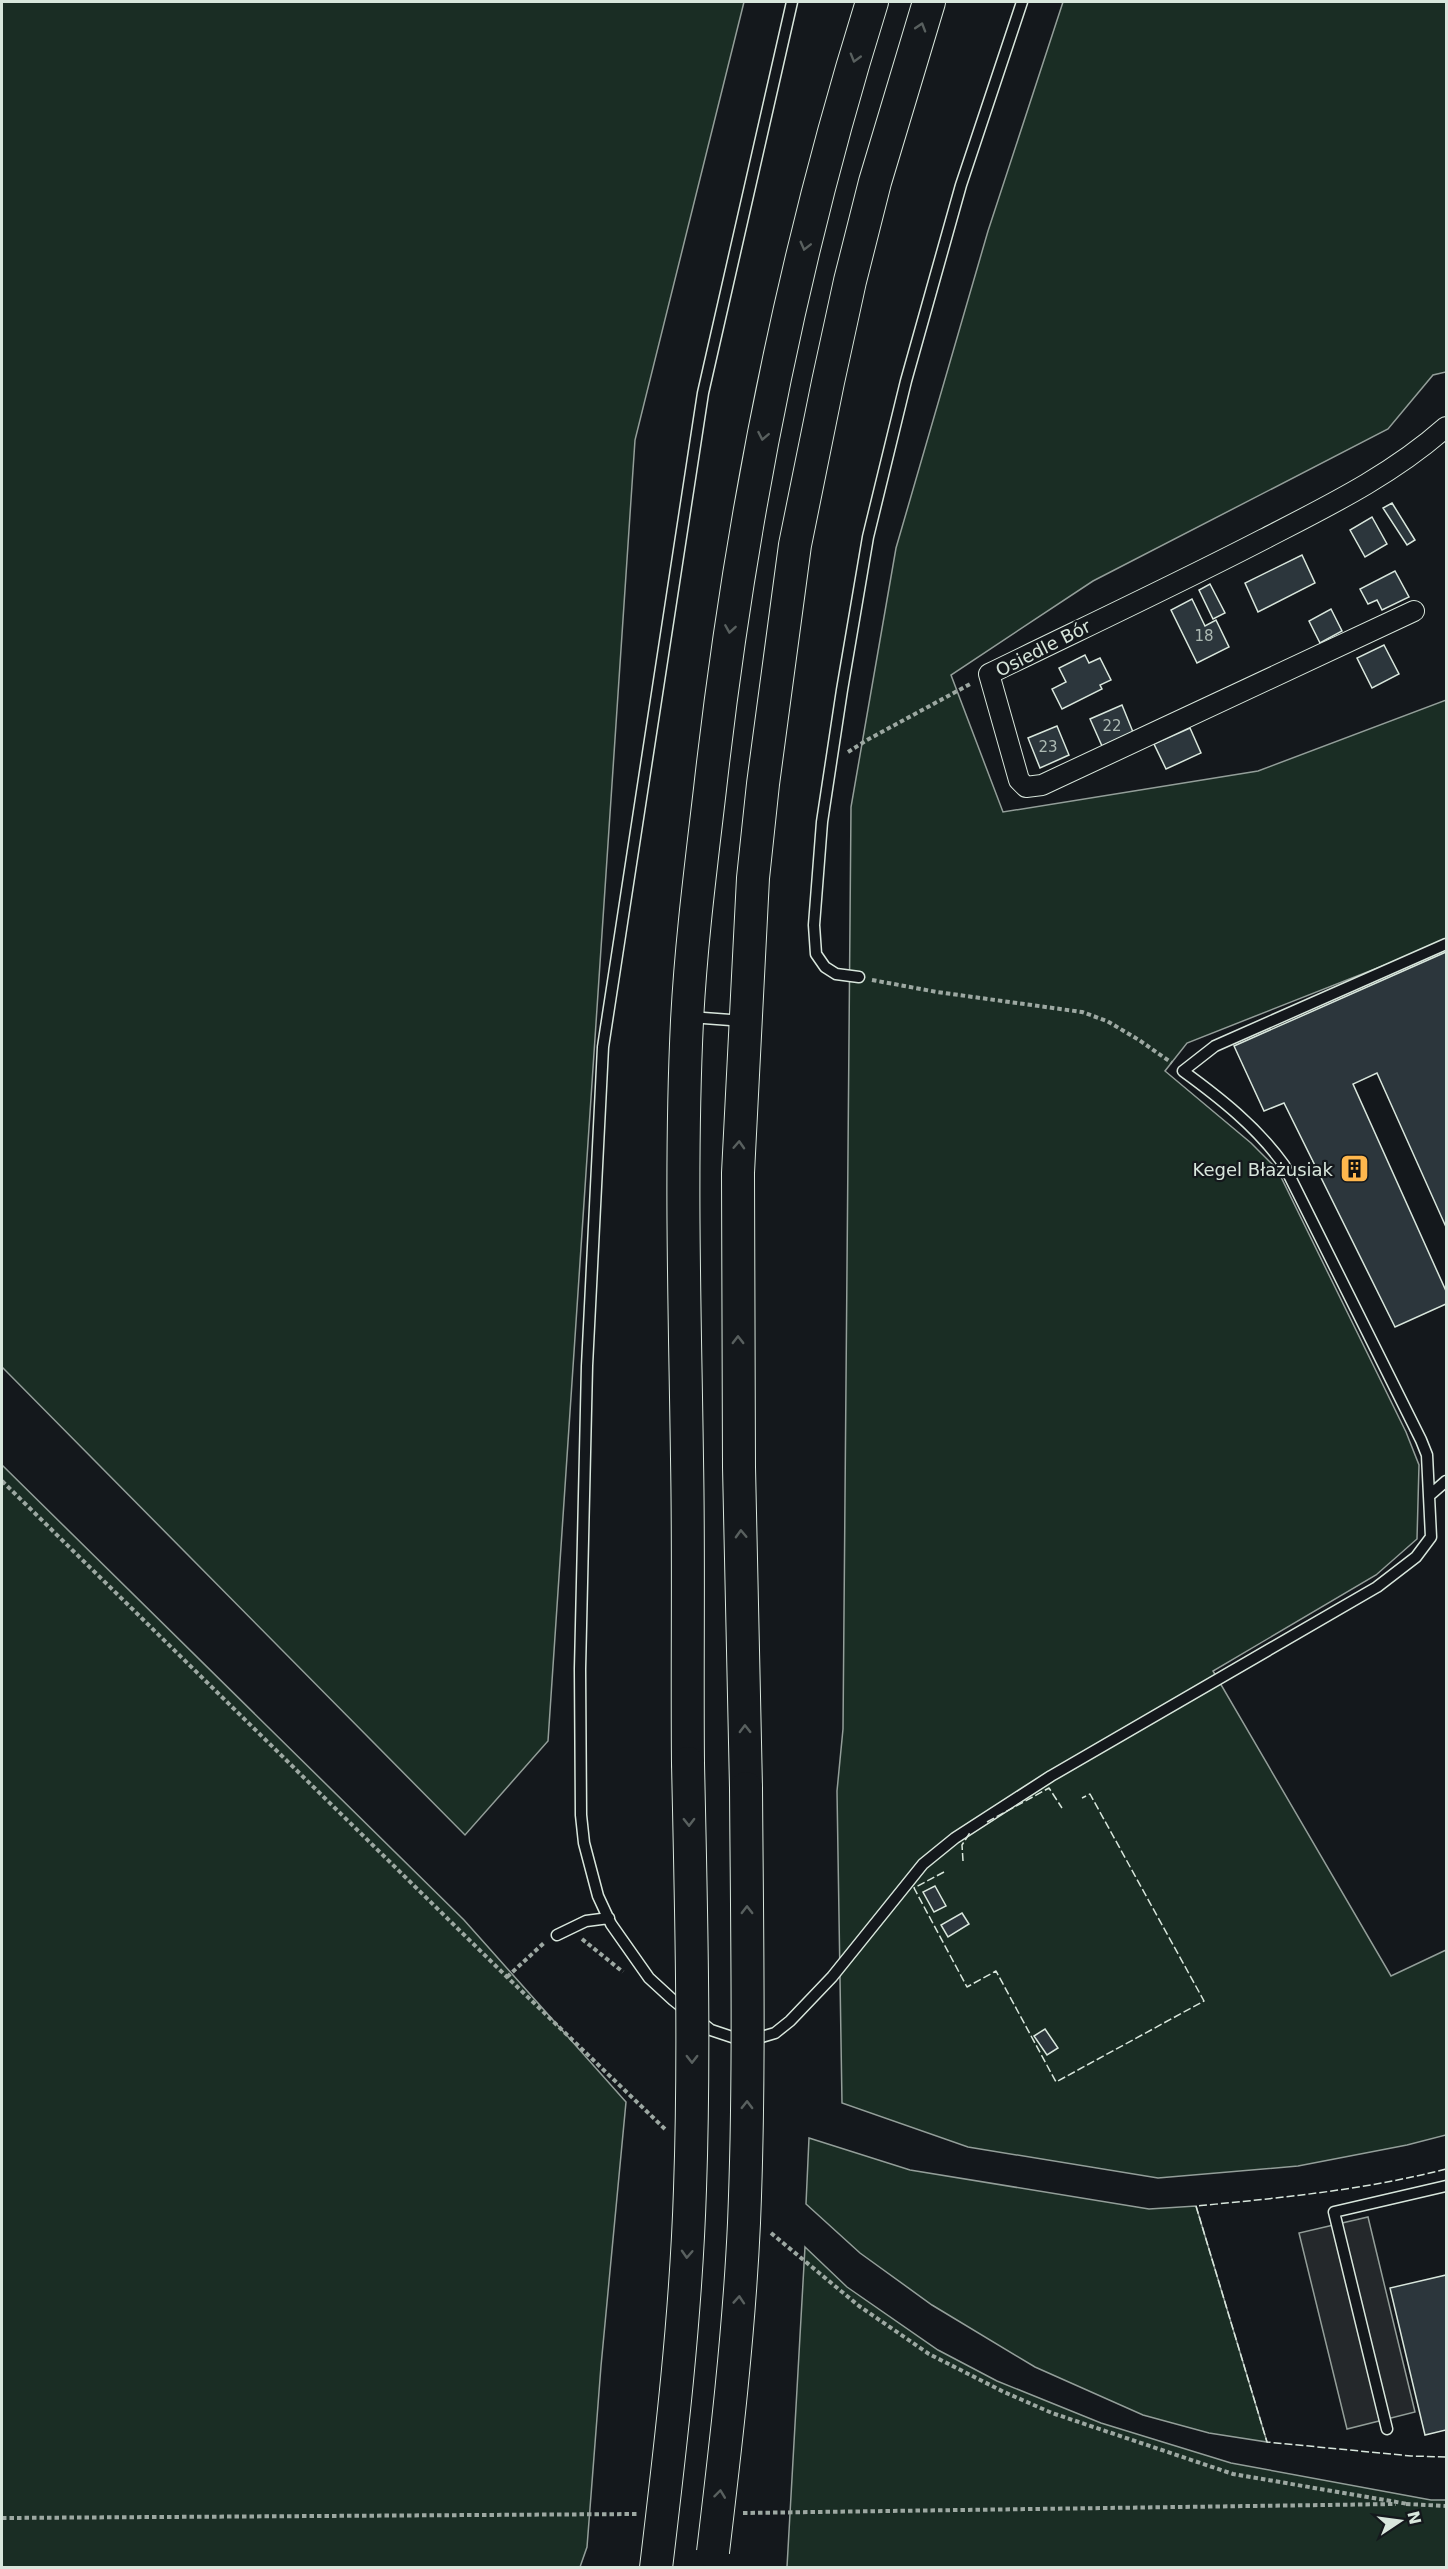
<svg xmlns="http://www.w3.org/2000/svg" width="1448" height="2569" viewBox="0 0 1448 2569" font-family="'DejaVu Sans',sans-serif">
  <rect width="100%" height="100%" fill="#14181c"/>
  <path fill="#1a2d24" stroke="#939e99" stroke-width="1.5" d="M2 2H744L635 440 548 1741 465 1835 2 1367Z
    M1063 2H1446V372L1433 375 1388 429 1093 581 951 675 1003 812 1258 771 1446 700V941L1187 1043 1165 1071 1251 1143 1277 1169 1406 1432 1419 1465 1417 1539 1376 1575 1213 1671 1391 1976 1446 1950V2135L1407 2145 1298 2166 1158 2178 968 2147 842 2103 837 1791 843 1729 851 807 896 548 988 231Z
    M2 1465 464 1920 626 2102 601 2366 587 2547 580 2567H2Z
    M809 2138 910 2170 1149 2209 1196 2206 1267 2442 1209 2433 1143 2415 1035 2367 932 2305 860 2253 806 2204Z
    M805 2247 847 2287 938 2350 997 2381 1101 2423 1231 2463 1431 2500H1446V2567H787Z"/>
  <path fill="#24282b" stroke="#939e99" stroke-width="1.5" d="M1368 2217 1415 2412 1347 2429 1299 2233Z"/>
  <path fill="#2c363c" stroke="#d8e6dc" stroke-width="1.5" d="M1392 503 1415 540 1407 545 1383 508Z
    M1372 517 1387 544 1365 557 1350 530Z
    M1302 555 1315 583 1258 612 1245 583Z
    M1395 571 1409 597 1382 610 1377 600 1368 604 1360 589Z
    M1210 584 1225 613 1213 619 1199 590Z
    M1192 599 1205 626 1216 620 1229 647 1197 663 1171 610Z
    M1331 609 1342 631 1320 643 1309 621Z
    M1384 645 1399 674 1372 688 1357 658Z
    M1085 655 1089 663 1100 658 1111 680 1100 685 1102 689 1062 709 1052 689 1066 682 1059 668Z
    M1122 705 1133 732 1102 746 1090 719Z
    M1057 726 1069 755 1040 768 1028 738Z
    M1190 728 1201 753 1166 769 1154 744Z
    M1446 952V1227L1377 1073 1353 1084 1446 1291V1304L1395 1327 1284 1103 1264 1111 1234 1046Z
    M935 1886 946 1906 934 1912 923 1892Z
    M962 1913 969 1924 948 1937 941 1925Z
    M1045 2029 1058 2048 1047 2055 1034 2036Z
    M1446 2275V2430L1425 2435 1390 2288Z"/>
  <g fill="none" stroke-linecap="round" stroke-linejoin="round">
    <defs>
      <path id="service" d="M792 2 703 393 603 1047 587 1366 580 1669 581 1815 584 1843 598 1896 611 1924 649 1978 673 2000 711 2030 738 2039H755L775 2033 790 2021 832 1977 923 1864 955 1838 1051 1776 1377 1587 1416 1557 1431 1537 1427 1455 1421 1440 1284 1165C1257 1127 1220 1098 1183 1071L1215 1046 1446 944
        M859 977 836 974 825 967 816 954 814 925 822 822 842 690 868 537 906 381 961 185 1022 2
        M690 1017 744 1021
        M1430 1495 1446 1481
        M557 1935 586 1921 609 1918
        M1387 2429 1334 2212 1446 2186"/>
      <path id="minor" d="M1414 611 1042 785 1026 787 1019 780 989 674C1081 629 1173 586 1264 539 1328 506 1392 475 1446 427"/>
      <path id="primary" d="M688 1763C687 1662 689 1560 687 1459 685 1313 680 1167 687 1021 691 943 701 866 710 789 740 522 792 258 872 2
        M746 1788 739 1467 738 1173 753 878 763 784 795 545 828 382 850 281 875 182 929 2"/>
    </defs>
    <use href="#service" stroke="#d8e6dc" stroke-width="13"/>
    <use href="#minor" stroke="#d8e6dc" stroke-width="22"/>
    <use href="#primary" stroke="#d8e6dc" stroke-width="34"/>
    <path stroke="#9da8a2" stroke-width="4" stroke-dasharray="4.5 3" stroke-linecap="butt" d="M848 752 867 740 972 683
      M872 980 937 992 1082 1012 1107 1021 1139 1040 1172 1063
      M2 1481 507 1977 665 2129
      M582 1939 623 1972
      M507 1977 545 1942
      M771 2233 859 2306 929 2354 1004 2392 1052 2413 1233 2474 1408 2504
      M1406 2504 1446 2506
      M743 2513 1396 2504
      M2 2518 637 2514"/>
    <use href="#service" stroke="#14181c" stroke-width="10"/>
    <use href="#minor" stroke="#14181c" stroke-width="20"/>
    <use href="#primary" stroke="#14181c" stroke-width="32"/>
    <defs>
      <path id="primary-bridge" d="M713 2552C726 2443 739 2333 744 2223 750 2078 747 1933 746 1788
        M656 2568C671 2442 686 2316 690 2189 695 2047 691 1905 688 1763"/>
    </defs>
    <use href="#primary-bridge" stroke="#d8e6dc" stroke-width="34" stroke-linecap="butt"/>
    <use href="#primary-bridge" stroke="#14181c" stroke-width="32"/>
    <path stroke="#d8e6dc" stroke-width="1.5" stroke-dasharray="8 3" stroke-linecap="butt" d="M987 1822 1049 1788 1062 1808
      M963 1861 962 1845 971 1831
      M944 1872 914 1888 967 1987 996 1971 1056 2082 1204 2001 1090 1794 1082 1798
      M1446 2169C1364 2190 1280 2198 1196 2206L1267 2442 1411 2456 1446 2457"/>
  </g>
  <defs><path id="oneway-chevron" d="M-2-3.5L2.5 0L-2 3.5" fill="none" stroke-width="1.6" stroke-linecap="round" stroke-linejoin="round" transform="scale(1.5)"/></defs>
  <g stroke="#59605f">
    <use href="#oneway-chevron" transform="translate(921 27) rotate(-73)"/>
    <use href="#oneway-chevron" transform="translate(855 58) rotate(106)"/>
    <use href="#oneway-chevron" transform="translate(805 246) rotate(104)"/>
    <use href="#oneway-chevron" transform="translate(763 436) rotate(101)"/>
    <use href="#oneway-chevron" transform="translate(730 629) rotate(99)"/>
    <use href="#oneway-chevron" transform="translate(739 1145) rotate(-87)"/>
    <use href="#oneway-chevron" transform="translate(738 1340) rotate(-90)"/>
    <use href="#oneway-chevron" transform="translate(741 1534) rotate(-92)"/>
    <use href="#oneway-chevron" transform="translate(745 1729) rotate(-91)"/>
    <use href="#oneway-chevron" transform="translate(689 1822) rotate(89)"/>
    <use href="#oneway-chevron" transform="translate(747 1910) rotate(-90)"/>
    <use href="#oneway-chevron" transform="translate(692 2059) rotate(90)"/>
    <use href="#oneway-chevron" transform="translate(747 2105) rotate(-89)"/>
    <use href="#oneway-chevron" transform="translate(687 2254) rotate(93)"/>
    <use href="#oneway-chevron" transform="translate(739 2300) rotate(-86)"/>
    <use href="#oneway-chevron" transform="translate(720 2494) rotate(-83)"/>
  </g>
  <defs>
    <symbol id="building-square" viewBox="-11 -11 22 22"><rect x="-9" y="-9" width="18" height="18" rx="4" fill="#ffb74d" stroke="#14181c"/><path d="M-4-6H4V6H1V3H-1V6H-4ZM-2.5-4.3h1.7v1.8h-1.7ZM.8-4.3h1.7v1.8H.8ZM-2.5-1h1.7V.8h-1.7ZM.8-1h1.7V.8H.8Z" fill="#111"/></symbol>
  </defs>
  <g fill-rule="evenodd">
    <use href="#building-square" x="1338" y="1152" width="33" height="33"/>
  </g>
  <g text-anchor="middle" dominant-baseline="central" stroke-width="4.5" stroke-linejoin="round" paint-order="stroke">
    <g font-size="15" fill="#adbab4">
      <text x="1204" y="636">18</text>
      <text x="1112" y="726">22</text>
      <text x="1048" y="747">23</text>
    </g>
    <g font-size="18" fill="#d8e6dc" stroke="#14181c">
      <text transform="translate(1043 648) rotate(-27)">Osiedle Bór</text>
    </g>
    <g font-size="18" fill="#d8e6dc" stroke="#14181c" text-anchor="end">
      <text x="1333" y="1169">Kegel Błażusiak</text>
    </g>
  </g>
  <rect width="1448" height="2569" fill="none" stroke="#d8e6dc" stroke-width="6"/>
  <g transform="translate(1400 2521) rotate(77)" stroke="#14181c" stroke-width="4.5" paint-order="stroke">
  <path d="M0-4.5L10 22L0 15L-10 22Z" fill="#d8e6dc"/>
  <text y="-9" font-size="16" font-weight="bold" text-anchor="middle" fill="#d8e6dc">N</text>
  </g>
</svg>
